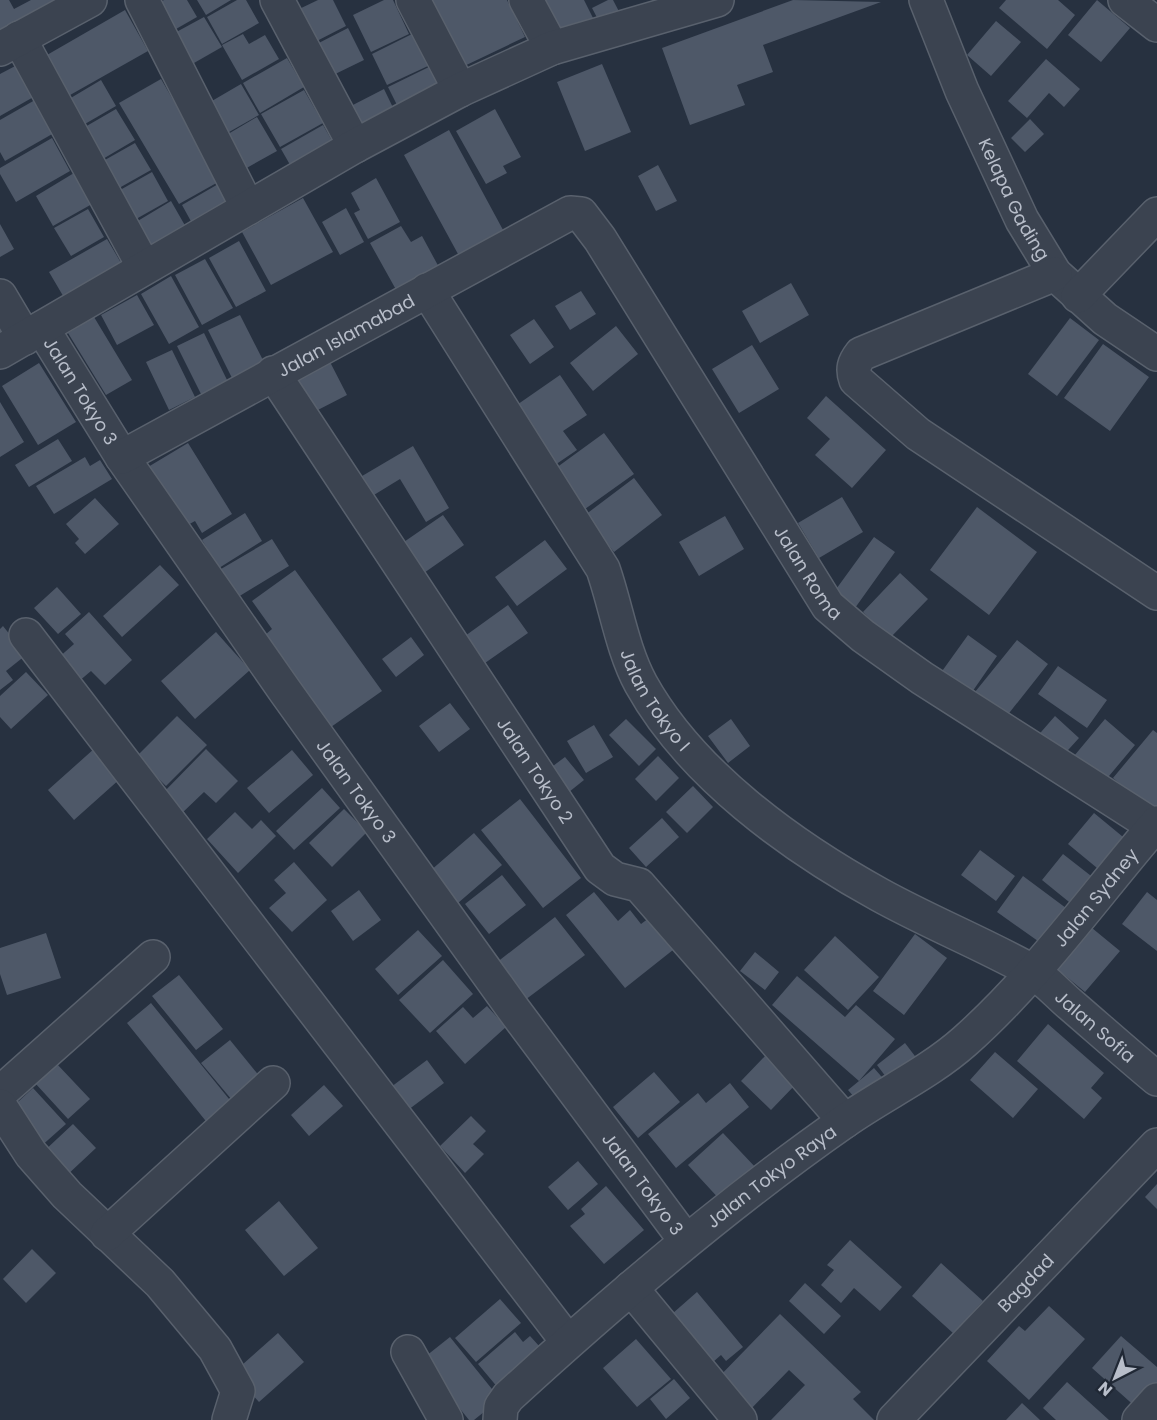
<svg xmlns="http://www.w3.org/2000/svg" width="1157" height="1420" viewBox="0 0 1157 1420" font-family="Poppins,sans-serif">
  <rect width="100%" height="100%" fill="#273140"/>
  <path fill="#4e5868" d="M0 0H9L14 9 31 0H79L0 40Z
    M164 0H187L197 17 169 33 154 6Z
    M197 0H231L206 15Z
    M237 0H246L259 23 222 44 207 17Z
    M318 0H333L346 26 311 44 295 11Z
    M384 0H393L409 34 371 52 353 15Z
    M423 0H507L525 37 458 69Z
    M540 0H584L593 18 558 35Z
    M608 0H613L624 21 604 31 592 8Z
    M793 0 881 2 763 45 773 72 737 85 745 105 690 125 662 48Z
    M1006 0H1058L1075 15 1047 49 999 8Z
    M1097 0 1130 28 1101 62 1068 35Z
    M125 10 148 51 63 99 40 59Z
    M204 17 222 47 187 67 169 36Z
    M996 21 1021 42 991 76 967 55Z
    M348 28 364 60 327 78 311 47Z
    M243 34 249 44 265 35 279 59 242 80 222 45Z
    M412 34 428 66 387 85 372 54Z
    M287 58 304 87 260 113 243 83Z
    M1046 59 1080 89 1064 107 1049 93 1027 118 1008 101Z
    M19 64 37 95 0 116V74Z
    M602 64 631 132 585 151 557 82Z
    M433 65 448 95 403 117 388 87Z
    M161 79 220 181 179 204 119 103Z
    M101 80 116 106 78 128 64 102Z
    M241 84 259 115 222 136 205 105Z
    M384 89 399 120 364 137 349 107Z
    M304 90 323 123 280 147 261 114Z
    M35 100 54 133 5 161 0 152V120Z
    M116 109 135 140 96 163 78 131Z
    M495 109 521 157 503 166 507 173 486 184 456 131Z
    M257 117 277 151 243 170 223 137Z
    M1030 119 1044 134 1025 152 1011 138Z
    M323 125 339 153 297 177 281 149Z
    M449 130 509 241 464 265 404 155Z
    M52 138 70 171 16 202 0 174V168Z
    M135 143 151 170 112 192 96 165Z
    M658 165 677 201 656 211 638 176Z
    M152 172 168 201 129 223 113 194Z
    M74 173 92 204 53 226 36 196Z
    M376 178 400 222 368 239 354 213 360 210 351 193Z
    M220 183 237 212 198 234 182 205Z
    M303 198 333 252 271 285 242 232Z
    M171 201 191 236 151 259 131 225Z
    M346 208 364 242 340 255 322 222Z
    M88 209 104 237 71 256 54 228Z
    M0 224 14 249 0 257Z
    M401 226 411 242 422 236 441 271 399 295 370 243Z
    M107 239 127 273 69 306 49 272Z
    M239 241 266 291 236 307 209 258Z
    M205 259 233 308 202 325 175 275Z
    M171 276 199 327 169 344 141 294Z
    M791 283 809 315 760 343 742 311Z
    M581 291 596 314 570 330 555 306Z
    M137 295 154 325 117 345 101 315Z
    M240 315 267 368 235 384 208 330Z
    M94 317 132 380 106 395 68 333Z
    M1070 318 1099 340 1057 396 1028 374Z
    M534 319 554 347 530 364 510 335Z
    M616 326 638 354 593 391 570 363Z
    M204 333 229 384 202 396 177 346Z
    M1103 344 1149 377 1110 431 1064 398Z
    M752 345 779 389 739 413 712 369Z
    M172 350 195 397 169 410 146 362Z
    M330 362 347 395 312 413 295 379Z
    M39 363 76 422 38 445 2 386Z
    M560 375 587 415 563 431 577 450 552 467 511 409Z
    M826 396 886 450 852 488 815 455 830 439 807 418Z
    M0 402 24 442 0 457Z
    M604 433 634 474 585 509 556 468Z
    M58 439 72 461 29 487 15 465Z
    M188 443 232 514 202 533 195 521 184 527 148 467Z
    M413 446 449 508 426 522 400 479 369 498 357 479Z
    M85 457 90 466 100 460 112 479 54 514 36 486Z
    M634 478 662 515 614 552 585 515Z
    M842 497 863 532 819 558 798 523Z
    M95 498 119 524 85 554 75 543 79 539 66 524Z
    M977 507 1037 552 989 615 930 570Z
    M245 513 262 541 219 568 202 540Z
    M443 515 464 545 421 575 401 544Z
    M725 516 744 549 699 576 679 542Z
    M874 537 895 552 855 608 834 592Z
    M272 539 289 566 238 597 221 569Z
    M545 540 567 569 517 606 495 577Z
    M160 565 179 585 122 637 103 616Z
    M295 570 382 691 331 727 265 635 272 629 252 601Z
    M900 573 928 599 890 638 863 612Z
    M57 587 81 614 58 634 34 608Z
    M508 605 528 633 485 663 465 636Z
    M89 612 132 660 105 685 91 671 78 682 57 659 74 644 65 634Z
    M3 626 26 655 6 671 13 680 0 690V629Z
    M216 632 250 670 195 719 161 681Z
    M968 635 997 656 970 695 940 674Z
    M411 637 424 655 396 677 382 659Z
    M1017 640 1048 664 1006 717 975 692Z
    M1058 666 1107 700 1087 728 1038 694Z
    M26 672 48 695 11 729 0 717V696Z
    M450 703 470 729 439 752 419 726Z
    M177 716 207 745 166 786 136 757Z
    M1055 716 1079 738 1059 760 1035 739Z
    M626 719 656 749 639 766 609 735Z
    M731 719 750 746 728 763 708 736Z
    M1105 719 1135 745 1104 782 1074 756Z
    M594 725 613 757 586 773 567 741Z
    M1153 730 1157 733V807L1153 812 1113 778Z
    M95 748 121 778 74 820 48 790Z
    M206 749 238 781 216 803 204 792 181 814 161 795Z
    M292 750 313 775 269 813 247 788Z
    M658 756 679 778 656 801 635 779Z
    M565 757 584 780 564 796 545 772Z
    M693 786 713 807 687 833 666 812Z
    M322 788 340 808 294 850 276 831Z
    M520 799 581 878 543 908 481 830Z
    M344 809 367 832 332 867 309 843Z
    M235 812 252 829 261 820 276 836 238 873 207 839Z
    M1094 813 1134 846 1108 877 1068 844Z
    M662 818 679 837 646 867 629 848Z
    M474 833 502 865 458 903 430 871Z
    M980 850 1015 876 996 901 961 875Z
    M1063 854 1095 879 1074 906 1042 880Z
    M294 862 327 900 292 932 269 908 286 893 274 880Z
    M502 875 526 905 489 934 465 904Z
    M1023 876 1070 911 1045 946 997 912Z
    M359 890 381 920 353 941 331 911Z
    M594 892 618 921 630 910 641 924 653 915 678 946 625 988 566 915Z
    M1147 892 1157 900V951L1122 924Z
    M555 917 585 955 525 1000 496 963Z
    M1092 928 1120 951 1085 992 1057 969Z
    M418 930 442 956 398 995 375 969Z
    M46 933 61 978 7 995 0 974V948Z
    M915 934 947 958 904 1015 873 991Z
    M835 936 879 977 848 1010 804 970Z
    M755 952 779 972 765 990 740 971Z
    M443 960 473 994 430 1033 399 1000Z
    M179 975 223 1029 196 1050 152 996Z
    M797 976 845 1017 856 1005 895 1039 859 1081 874 1068 887 1083 861 1105 848 1090 859 1081 772 1005Z
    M151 1003 238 1110 213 1130 127 1023Z
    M487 1006 506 1027 465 1064 436 1031 463 1007 473 1018Z
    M1048 1024 1104 1073 1091 1088 1102 1098 1084 1119 1017 1061Z
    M230 1040 265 1083 237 1106 201 1063Z
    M905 1043 921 1064 892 1085 877 1065Z
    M995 1052 1038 1089 1013 1118 970 1080Z
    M766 1055 796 1084 771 1110 741 1081Z
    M427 1060 444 1083 408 1110 391 1087Z
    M56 1063 90 1099 68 1119 35 1083Z
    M654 1072 680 1102 638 1138 613 1107Z
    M730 1083 749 1107 676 1168 648 1134 698 1093 706 1103Z
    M324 1085 343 1106 309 1136 291 1115Z
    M33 1088 66 1124 39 1148 6 1113Z
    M471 1116 486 1131 473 1144 484 1154 465 1173 440 1146Z
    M73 1124 96 1148 65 1177 42 1153Z
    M723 1133 757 1169 722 1202 688 1165Z
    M578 1161 598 1184 568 1210 548 1187Z
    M1157 1184V1209L1145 1197Z
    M606 1186 644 1230 604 1264 570 1226 585 1214 581 1209Z
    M279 1201 318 1248 284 1276 245 1230Z
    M850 1240 902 1287 880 1311 854 1288 841 1303 821 1285 834 1270 827 1265Z
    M32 1249 56 1273 26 1303 3 1279Z
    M941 1263 983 1301 971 1314 982 1324 964 1343 912 1296Z
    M805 1283 841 1316 824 1334 789 1301Z
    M697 1292 743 1347 726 1361 721 1355 705 1369 664 1321Z
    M500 1299 521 1323 476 1362 455 1338Z
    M1049 1306 1085 1339 1029 1400 987 1361 1019 1326 1025 1331Z
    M780 1314 861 1392 853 1399 874 1420H771L805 1385 789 1370 746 1414 714 1382Z
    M515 1332 523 1342 530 1336 540 1347 504 1395 478 1364Z
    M278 1333 304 1362 259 1402 233 1373Z
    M1121 1336 1157 1367V1387L1138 1409 1092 1368Z
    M450 1337 500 1399 474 1420H469L421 1360Z
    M636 1339 671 1379 637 1407 603 1368Z
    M674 1379 690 1398 666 1419 650 1399Z
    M1067 1382 1109 1420H1056L1043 1408Z
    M1022 1403 1040 1420H1006Z"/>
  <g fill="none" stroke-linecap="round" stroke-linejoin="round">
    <defs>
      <g id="minor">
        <path d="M142 0 248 208"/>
        <path d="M277 0 355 146"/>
        <path d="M413 0 460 90"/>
        <path d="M526 0 552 48"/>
        <path id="s1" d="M926 0 962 91 1022 220 1055 274 1105 319 1157 354"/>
        <path d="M1125 0 1157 25"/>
        <path d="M19 38 144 267"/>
        <path d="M0 49 90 0"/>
        <path d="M1055 274 861 354C854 363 852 369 856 380L918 434 1157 593"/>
        <path id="s2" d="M427 290 603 569C616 606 622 649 641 684 691 774 791 846 880 895 929 922 981 943 1030 970 1045 979 1058 994 1071 1005 1100 1030 1128 1055 1157 1079"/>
        <path d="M0 296 25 338"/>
        <path d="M1078 296 1157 214"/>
        <path id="s3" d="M42 328 122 457 285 691 514 1010 686 1241"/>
        <path d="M0 352 355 146 460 90 552 48 717 0"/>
        <path id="s4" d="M273 373 600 868 615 879 639 885 845 1121"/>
        <path id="s5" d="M122 457 570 213 581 214 600 239 828 606 863 636 922 678 1157 828"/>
        <path d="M26 635 568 1342"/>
        <path d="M0 1093 153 957"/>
        <path d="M0 1106 31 1154 67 1195 160 1283 215 1349 238 1391 229 1420"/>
        <path d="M107 1234 273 1083"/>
        <path d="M631 1288 740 1420"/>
        <path d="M408 1352 446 1420"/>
        <path id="s6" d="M500 1420 501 1407 508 1397C615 1299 726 1204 845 1121 885 1093 929 1073 965 1041 1037 977 1094 896 1157 823"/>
        <path id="s7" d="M894 1420 1157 1145"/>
        <path d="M1139 1420 1157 1400"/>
      </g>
    </defs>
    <use href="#minor" stroke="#59616d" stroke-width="36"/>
    <use href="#minor" stroke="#3b4350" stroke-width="33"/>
  </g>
  <g text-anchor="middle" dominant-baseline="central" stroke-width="5" stroke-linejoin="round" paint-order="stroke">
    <g font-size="18" fill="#b8beca" stroke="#202835">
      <text stroke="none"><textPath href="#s1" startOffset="218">Kelapa Gading</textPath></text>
      <text stroke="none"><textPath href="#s5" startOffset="255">Jalan Islamabad</textPath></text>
      <text stroke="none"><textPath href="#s3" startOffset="74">Jalan Tokyo 3</textPath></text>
      <text stroke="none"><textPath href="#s5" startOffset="946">Jalan Roma</textPath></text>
      <text stroke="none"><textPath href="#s2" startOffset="472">Jalan Tokyo I</textPath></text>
      <text stroke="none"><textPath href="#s4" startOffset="476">Jalan Tokyo 2</textPath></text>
      <text stroke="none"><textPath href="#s3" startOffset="560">Jalan Tokyo 3</textPath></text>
      <text stroke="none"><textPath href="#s6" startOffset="800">Jalan Sydney</textPath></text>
      <text stroke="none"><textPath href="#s2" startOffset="1028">Jalan Sofia</textPath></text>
      <text stroke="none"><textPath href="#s6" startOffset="369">Jalan Tokyo Raya</textPath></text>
      <text stroke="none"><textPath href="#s3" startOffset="1046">Jalan Tokyo 3</textPath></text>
      <text stroke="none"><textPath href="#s7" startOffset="190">Bagdad</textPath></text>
    </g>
  </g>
  <g transform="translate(1115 1378) rotate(222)" stroke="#202835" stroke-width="4.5" paint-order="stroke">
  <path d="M0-4.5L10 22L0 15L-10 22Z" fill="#b8beca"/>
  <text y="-9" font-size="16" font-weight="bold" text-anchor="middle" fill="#b8beca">N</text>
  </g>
</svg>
